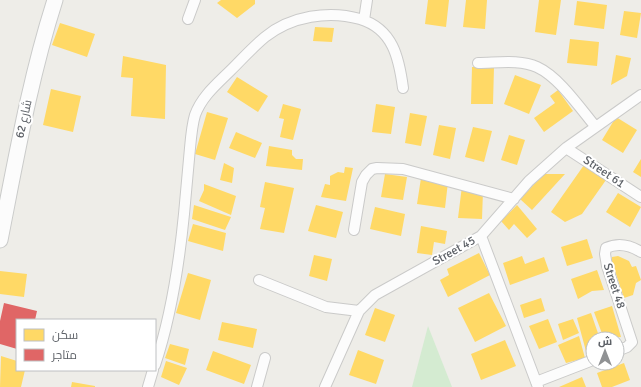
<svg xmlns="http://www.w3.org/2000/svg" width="641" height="387" viewBox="0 0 641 387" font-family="Signika,Cairo,sans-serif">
  <rect width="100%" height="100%" fill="#eeede8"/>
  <path fill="#d4ebd1" d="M428 326 452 387H412Z"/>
  <path fill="#ffd966" d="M221 0H255V4L237 18 217 3Z
    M428 0H449L446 27 425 24Z
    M466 0H487L485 29 463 27Z
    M539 0H561L556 35 535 32Z
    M577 1 607 5 604 29 574 25Z
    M624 11 641 13 637 38 620 35Z
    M60 23 95 34 87 57 52 45Z
    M315 27 334 28 332 42 313 41Z
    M570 39 599 42 597 66 567 63Z
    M616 55 631 58 627 76 611 85Z
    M123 56 166 65 165 119 131 116 133 78 121 77Z
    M472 67H494L493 104H471Z
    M515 75 541 85 529 114 504 104Z
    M237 77 268 96 258 112 227 92Z
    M51 89 81 96 73 132 43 125Z
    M558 90 573 111 544 132 534 118 555 103 550 96Z
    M283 104 301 109 293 140 280 137 284 119 279 118Z
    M376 104 395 107 391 134 372 132Z
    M207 112 228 118 215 160 195 154Z
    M410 113 427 116 421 146 405 143Z
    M616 117 637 130 623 153 602 140Z
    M439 125 456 128 450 159 433 155Z
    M473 127 492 131 484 162 465 157Z
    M236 132 262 143 255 158 229 148Z
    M509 135 525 140 517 165 501 160Z
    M269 146 292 150V155L296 159H303L302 170 266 166Z
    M641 159V177L633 172Z
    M224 163 234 168 232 183 220 180Z
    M584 165 606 180 582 214 565 222 551 212Z
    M345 167 353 168 346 201 321 197 325 184 330 185V176L338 172 344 173Z
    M385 174 407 177 403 200 381 197Z
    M544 174H565L532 210 520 199Z
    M421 178 448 182 445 208 417 204Z
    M265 182 294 188 284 233 260 229 265 208 260 207Z
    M204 184 236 196 231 215 199 201 204 190Z
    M462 186 483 191 482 219 458 218Z
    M618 193 641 207 630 227 606 212Z
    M194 205 231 217 225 230 192 219Z
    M316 205 343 212 336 238 308 231Z
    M517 205 537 229 527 238 514 224 509 230 501 221Z
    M375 207 405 214 401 236 370 229Z
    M193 224 226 233 223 251 188 241Z
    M421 226 447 231 445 244 434 242 432 255 417 253Z
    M587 239 593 258 567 266 561 247Z
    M479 253 490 275 448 297 440 280 449 275 447 269Z
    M314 255 332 259 327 281 309 276Z
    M522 256 525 264 544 257 549 271 510 285 503 263Z
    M618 256 629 261 632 267 636 266 641 280 636 283 633 295 624 298 612 262V257Z
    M597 270 604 290 592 291 578 299 571 279Z
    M0 271 27 274 24 297 0 294Z
    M188 273 211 280 200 320 176 313Z
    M489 293 506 326 475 342 458 308Z
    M541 298 545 311 524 318 520 305Z
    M612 306 621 337 604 339 594 312Z
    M375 308 395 315 385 342 365 335Z
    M591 313 600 339H593V353L587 355 577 318Z
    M548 319 557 342 539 349 529 326Z
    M573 319 579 333 563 340 558 324Z
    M222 322 257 329 253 348 218 340Z
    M579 336 585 358 566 363 558 345Z
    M505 340 516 366 481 380 471 354Z
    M170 344 189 349 185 365 165 358Z
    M358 350 384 360 376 384 349 375Z
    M213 351 251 365 244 384 206 370Z
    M1 356 17 361V370H25L21 387H0Z
    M166 361 187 368 179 385 161 377Z
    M624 363 630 380 612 387H602L597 373Z
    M582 377 586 387H559Z
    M72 382 95 386V387H71Z"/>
  <path fill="#e06666" d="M4 303 37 311 35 320H17V349L0 344V321Z"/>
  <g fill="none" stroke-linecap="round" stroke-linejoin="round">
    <defs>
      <path id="street" d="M188 19 195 0
        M364 20 367 0
        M478 63C496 63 520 59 537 67 559 77 580 108 595 126
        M566 148 641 197
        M354 230 362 182 366 175 372 169 377 168 403 169 514 199
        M481 236 538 387
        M259 280 326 307 359 311
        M617 351 627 347 632 342 607 266 605 254 606 248C619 242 630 245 641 252
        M155 365C171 317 179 265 184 214 186 192 188 170 190 148 191 137 192 125 195 115 202 96 217 84 231 70 242 59 253 47 265 37 291 16 329 10 360 19 393 29 399 58 403 88
        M536 382 593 360
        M148 387 153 370
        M257 387 265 358
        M325 387 359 311 375 295 481 236 529 181 566 148 641 95"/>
      <path id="secondary" d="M0 240C16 159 30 78 55 0"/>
    </defs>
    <use href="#street" stroke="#cacac9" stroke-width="12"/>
    <use href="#secondary" stroke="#cacbca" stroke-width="17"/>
    <use href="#street" stroke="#fcfcfc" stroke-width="10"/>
    <use href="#secondary" stroke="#fcfcfc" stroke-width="15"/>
  </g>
  <g text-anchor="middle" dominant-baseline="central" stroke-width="4" stroke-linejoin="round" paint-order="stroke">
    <g font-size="12" fill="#5d6167" stroke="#fff">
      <text transform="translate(24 119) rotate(-77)">شارع 62</text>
      <text transform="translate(604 172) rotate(34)">Street 61</text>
      <text transform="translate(454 251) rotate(-29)">Street 45</text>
      <text transform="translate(614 286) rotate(72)">Street 48</text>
    </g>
  </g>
  <rect x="16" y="319" width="140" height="52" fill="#ffffff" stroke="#bec0c2"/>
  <rect x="24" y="329" width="20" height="12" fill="#ffd966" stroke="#bec0c2"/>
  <text x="52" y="339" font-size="12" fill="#5d6167">سكن</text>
  <rect x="24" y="349" width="20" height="12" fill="#e06666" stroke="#bec0c2"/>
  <text x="52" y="359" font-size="12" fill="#5d6167">متاجر</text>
  <g transform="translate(605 351)"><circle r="19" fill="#ffffff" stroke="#bec0c2"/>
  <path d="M0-3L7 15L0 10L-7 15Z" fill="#909294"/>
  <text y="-6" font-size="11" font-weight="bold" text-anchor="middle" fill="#5d6167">ش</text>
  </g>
</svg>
